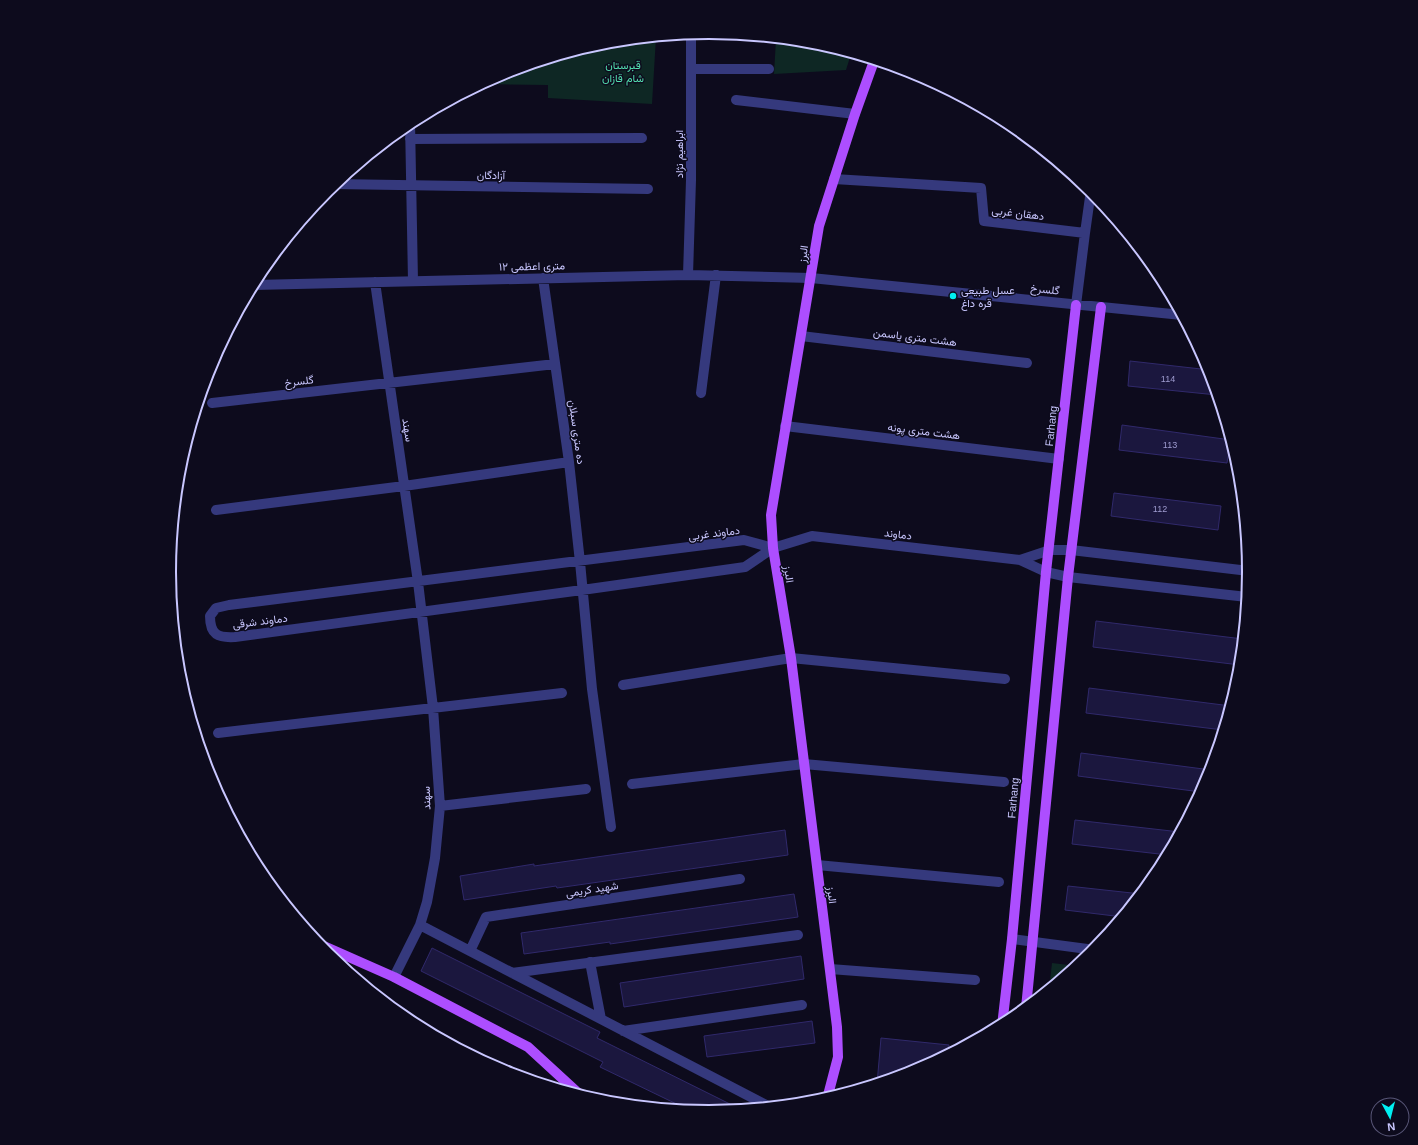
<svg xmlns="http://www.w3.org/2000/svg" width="1418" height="1145" viewBox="0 0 1418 1145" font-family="Helvetica,Vazirmatn,sans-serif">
  <rect width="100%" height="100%" fill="#0d0b1d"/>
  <path fill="#0e2724" d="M656 37 652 104 548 98V85L482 84 502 73 604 42Z
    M776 39 815 42 851 54 846 70 774 74Z
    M1052 963 1077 966 1049 990Z"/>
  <path fill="#1b173e" stroke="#30296b" d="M1130 361 1210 370 1217 395 1128 386Z
    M1122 425 1231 440 1227 463 1119 450Z
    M1114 493 1221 506 1218 530 1111 516Z
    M1096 621 1243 639 1240 665 1093 647Z
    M1089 688 1231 706 1223 730 1086 713Z
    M1081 753 1211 770 1208 780 1201 792 1078 776Z
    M1075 820 1180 832 1168 855 1072 844Z
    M785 830 788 855 557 888 556 886 464 900 460 876 534 864V866Z
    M1068 886 1141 894 1123 917 1065 910Z
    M794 894 798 917 610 944V942L524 954 521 933Z
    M432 948 600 1032 597 1038 742 1110 709 1113 691 1111 600 1067 603 1062 421 971Z
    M801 956 804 979 624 1007 620 983Z
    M812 1021 815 1043 707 1057 704 1036Z
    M881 1038 949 1045 947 1055 916 1072 877 1084Z"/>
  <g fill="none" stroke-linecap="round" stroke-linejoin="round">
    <path stroke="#35397d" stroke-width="10" d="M691 69H769
      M736 100 855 114
      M410 122 413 281
      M410 139 642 138
      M834 179 981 188 984 221 1085 233 1076 305
      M334 184 648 189
      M1085 233 1091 190
      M688 275 691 180V34
      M543 278 569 462 580 562 592 689 611 827
      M375 282 418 582 433 708 440 806 435 858 427 902 420 925 394 977
      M253 285 688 275 811 278 1182 315
      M801 336 1027 363
      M701 393 716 275
      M212 403 555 364
      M785 426 1059 459
      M216 510 404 486 569 462
      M773 548 744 540 229 605 216 608 210 616C210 635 218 638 235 637L582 590 745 567 773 548 812 536 1020 560 1046 572 1068 577 1247 597
      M1020 560 1050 550H1071L1249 571
      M623 685 791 658 1005 679
      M218 733 562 693
      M632 784 804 764 1004 782
      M440 806 586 789
      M817 865 999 882
      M420 925 770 1107
      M1012 939 1095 950
      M470 951 486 917 740 879
      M590 962 601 1019
      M830 969 975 980
      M512 973 798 935
      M623 1031 802 1005"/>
    <path stroke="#ad4eff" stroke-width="10" d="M317 943 394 977 528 1047 577 1092 587 1098
      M1026 1008 1068 577 1101 307
      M1002 1026 1012 939 1046 572 1076 305
      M827 1099 838 1057 837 1027 791 658 773 548 771 515 819 226 855 114 874 61"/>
  </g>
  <circle fill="#00f0f2" stroke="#0d0b1d" stroke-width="1.5" cx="953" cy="296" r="4"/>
  <g text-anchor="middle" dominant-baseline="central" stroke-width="3" stroke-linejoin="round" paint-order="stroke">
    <g font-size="9" fill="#9e9bcf">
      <text x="1168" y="379">114</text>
      <text x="1170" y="445">113</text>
      <text x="1160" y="509">112</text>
    </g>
    <g font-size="11" fill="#53e0b0" stroke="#0d0b1d">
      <text x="623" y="65">قبرستان<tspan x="623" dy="13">شام قازان</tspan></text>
    </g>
    <g font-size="11" fill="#c9c7ff" stroke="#0d0b1d">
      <text transform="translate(679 154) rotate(-90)">ابراهیم نژاد</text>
      <text transform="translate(491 175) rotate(1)">آزادگان</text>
      <text transform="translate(1018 213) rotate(7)">دهقان غربی</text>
      <text transform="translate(803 254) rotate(-82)">البرز</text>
      <text transform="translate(532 266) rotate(-1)">۱۲ متری اعظمی</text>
      <text transform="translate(1045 289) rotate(6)">گلسرخ</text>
      <text transform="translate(915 337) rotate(7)">هشت متری یاسمن</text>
      <text transform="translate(299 381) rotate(-7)">گلسرخ</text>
      <text transform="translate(1051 426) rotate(-84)">Farhang</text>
      <text transform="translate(408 430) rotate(81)">سهند</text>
      <text transform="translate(924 431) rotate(7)">هشت متری پونه</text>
      <text transform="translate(577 432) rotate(82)">ده متری سبلان</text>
      <text transform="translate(714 533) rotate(-7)">دماوند غربی</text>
      <text transform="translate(898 534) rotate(7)">دماوند</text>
      <text transform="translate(789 574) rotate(81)">البرز</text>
      <text transform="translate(260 621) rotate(-7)">دماوند شرقی</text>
      <text transform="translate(426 798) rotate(-92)">سهند</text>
      <text transform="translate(1013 798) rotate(-85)">Farhang</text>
      <text transform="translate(592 889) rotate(-9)">شهید کریمی</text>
      <text transform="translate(832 895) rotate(83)">البرز</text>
    </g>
    <g font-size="11" fill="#c9c7ff" stroke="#0d0b1d" text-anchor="start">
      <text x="961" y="290">عسل طبیعی<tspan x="961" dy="13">قره داغ</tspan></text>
    </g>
  </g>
  <path d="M0 0H1418V1145H0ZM176 572a533 533 0 1 1 1066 0a533 533 0 1 1-1066 0Z" fill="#0d0b1d" fill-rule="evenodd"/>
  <path fill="none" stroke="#c9c7ff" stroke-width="2" d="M176 572a533 533 0 1 1 1066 0a533 533 0 1 1-1066 0Z"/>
  <g transform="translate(1390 1117) rotate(173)"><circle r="19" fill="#0d0b1d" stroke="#585677"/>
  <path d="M0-3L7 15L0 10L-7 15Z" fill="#00f0f2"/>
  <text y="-6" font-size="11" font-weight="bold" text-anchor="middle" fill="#c9c7ff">N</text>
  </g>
</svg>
